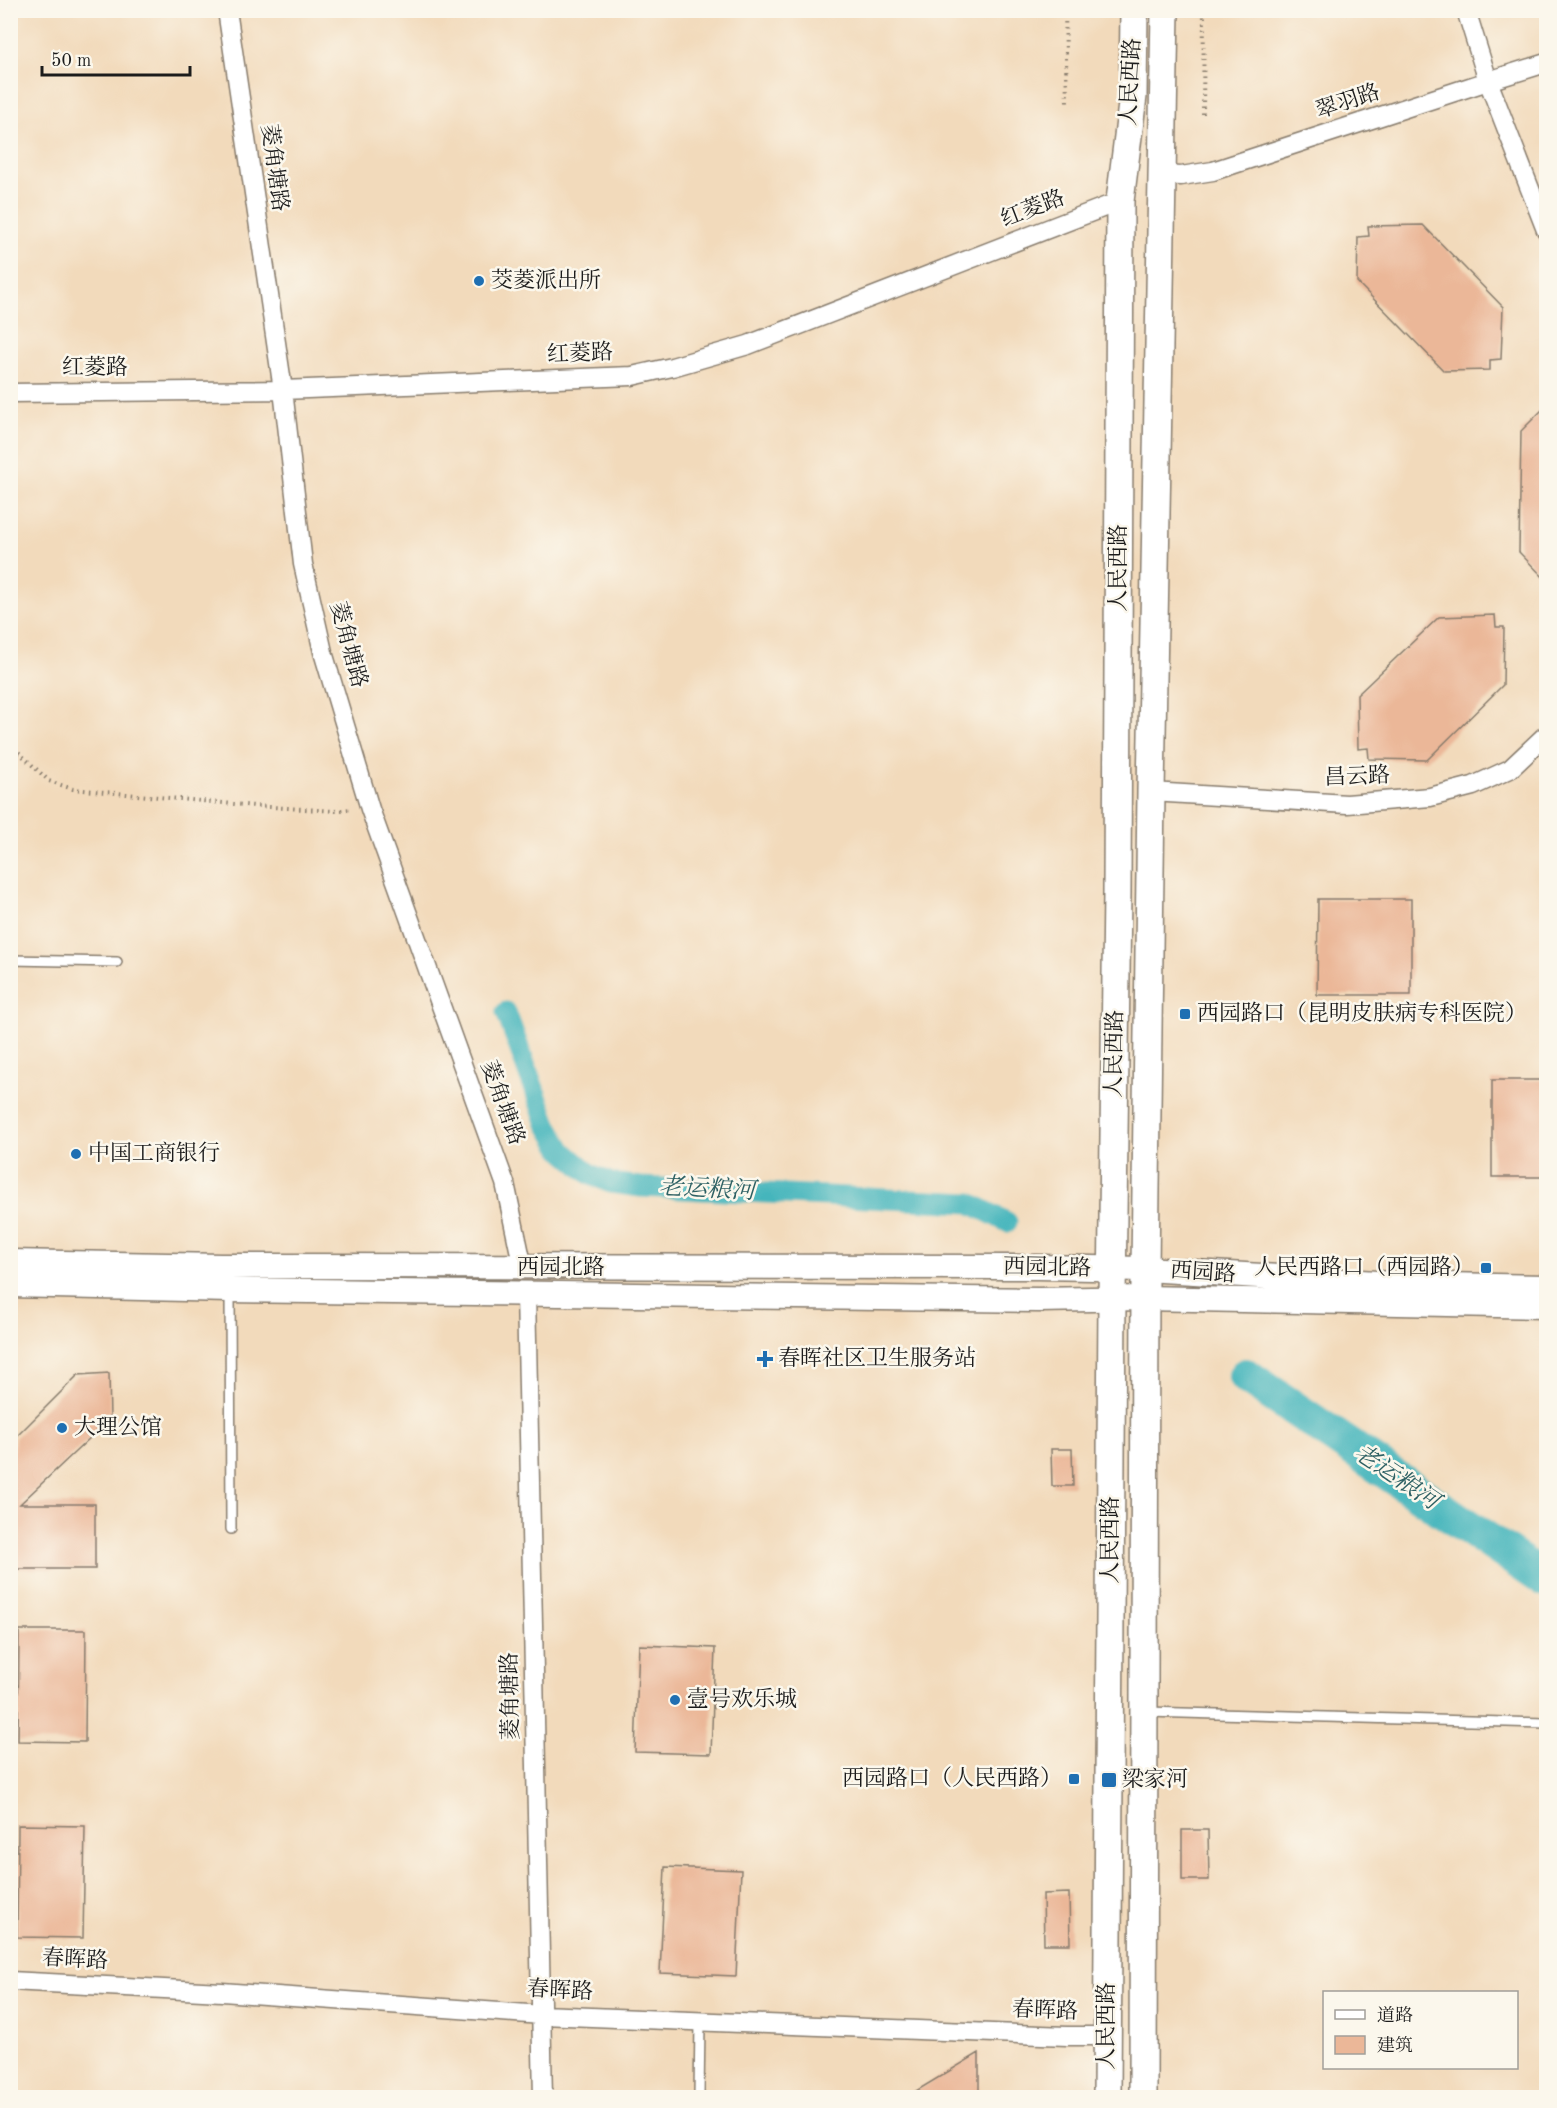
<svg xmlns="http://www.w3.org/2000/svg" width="1557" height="2108" viewBox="0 0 1557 2108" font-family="'Old Standard TT','Noto Serif SC',serif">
  <rect width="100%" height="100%" fill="#fbf7ec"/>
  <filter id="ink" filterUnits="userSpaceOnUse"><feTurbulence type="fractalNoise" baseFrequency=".0167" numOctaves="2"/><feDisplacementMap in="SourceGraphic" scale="12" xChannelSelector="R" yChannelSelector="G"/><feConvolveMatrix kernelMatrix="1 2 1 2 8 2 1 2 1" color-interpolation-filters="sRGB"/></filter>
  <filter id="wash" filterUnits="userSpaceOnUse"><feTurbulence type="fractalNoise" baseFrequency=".008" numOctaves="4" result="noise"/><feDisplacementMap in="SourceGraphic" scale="24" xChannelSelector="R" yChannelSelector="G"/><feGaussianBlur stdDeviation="1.35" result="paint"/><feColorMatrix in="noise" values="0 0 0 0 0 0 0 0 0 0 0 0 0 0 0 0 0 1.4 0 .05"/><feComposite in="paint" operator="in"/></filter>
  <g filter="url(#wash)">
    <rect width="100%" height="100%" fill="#f2dabb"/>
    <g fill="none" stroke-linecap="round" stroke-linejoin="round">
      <path stroke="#45b5bc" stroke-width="21" d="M506 1012 547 1124 563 1151 590 1174 611 1183 641 1187 970 1203 1007 1222"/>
      <path stroke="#45b5bc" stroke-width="36" d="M1246 1376 1546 1580"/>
    </g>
    <g id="blocks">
      <path fill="#ebb798" d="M1423 225 1503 307 1501 359 1490 360V370L1444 371 1357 282 1358 237 1369 236 1368 226Z
        M1546 406V580L1519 552 1521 431Z
        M1495 615 1496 627H1504L1503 685 1427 760 1369 759 1368 748 1358 749 1357 695 1439 617Z
        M1318 899H1411V995H1317Z
        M1492 1080H1546V1177H1492Z
        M109 1373 110 1419 20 1504H95V1569H10V1475L15 1438 78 1375Z
        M1051 1449H1072L1073 1486H1052Z
        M19 1630H86L85 1742 18 1741Z
        M639 1645 715 1648 711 1754 635 1752Z
        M18 1825 85 1826 83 1938 17 1937Z
        M1182 1830H1208L1209 1880H1182Z
        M665 1867 741 1870 736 1976 660 1973Z
        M1069 1893 1070 1944H1044L1043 1894Z
        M979 2053V2097H906Z"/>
    </g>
  </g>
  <g filter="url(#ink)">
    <use href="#blocks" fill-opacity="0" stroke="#877b6c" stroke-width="1.5"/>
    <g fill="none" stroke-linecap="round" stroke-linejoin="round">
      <defs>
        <path id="lane" d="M10 960 117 962
          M230 1290 231 1529
          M1147 1712 1546 1723
          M699 2098 700 2022"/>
        <path id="street" d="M227 10 283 390 303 564 323 652 370 809 505 1183 523 1268
          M1466 10 1488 81 1546 230
          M1163 175 1181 176 1213 171 1488 81 1546 63
          M10 393 283 390 632 376 672 367 748 345 1120 201
          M1151 792 1347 804 1430 797 1473 786 1510 769 1546 735
          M526 1293 543 2098
          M10 1981 222 1992 542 2015 1067 2036H1107"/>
        <path id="secondary" d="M10 1262 221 1266 1038 1267 1145 1269 1393 1284 1546 1287
          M10 1285 230 1290 1039 1300 1144 1298 1546 1306"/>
        <path id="primary" d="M1107 2098 1112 1298 1117 892 1120 201 1133 96 1134 10
          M1143 2098 1145 1269 1151 792 1165 10"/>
      </defs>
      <use href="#lane" stroke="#877b6c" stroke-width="12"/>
      <use href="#street" stroke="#877b6c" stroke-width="21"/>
      <use href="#secondary" stroke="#877b6c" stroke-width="27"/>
      <use href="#primary" stroke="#877b6c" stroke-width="30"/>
      <path stroke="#877b6c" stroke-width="4" stroke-dasharray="1.5 4.5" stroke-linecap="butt" d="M1065 10 1067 104
        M1203 114 1204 10
        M10 744 49 781 73 789 255 806 335 811 351 809"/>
      <use href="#lane" stroke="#fff" stroke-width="9"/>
      <use href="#street" stroke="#fff" stroke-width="18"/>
      <use href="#secondary" stroke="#fff" stroke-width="24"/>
      <use href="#primary" stroke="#fff" stroke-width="27"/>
    </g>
  </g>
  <g fill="#1f6fb2" stroke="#fbf7ec" stroke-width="2">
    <circle cx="479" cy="281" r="6"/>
    <rect x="1179" y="1008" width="12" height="12" rx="3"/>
    <circle cx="76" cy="1154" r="6"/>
    <rect x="1480" y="1262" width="12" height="12" rx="3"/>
    <path d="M762 1350h6v6h6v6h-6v6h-6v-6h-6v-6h6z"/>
    <circle cx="62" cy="1428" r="6"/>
    <circle cx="675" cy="1700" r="6"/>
    <rect x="1068" y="1773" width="12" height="12" rx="3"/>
    <rect x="1101" y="1772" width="16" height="16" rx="3"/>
  </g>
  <g text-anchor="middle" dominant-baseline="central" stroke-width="5" stroke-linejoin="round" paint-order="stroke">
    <g font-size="22" fill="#1c1c1c" stroke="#fbf7ec">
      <text transform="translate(1131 82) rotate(-87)">人民西路</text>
      <text transform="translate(1348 102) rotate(-18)">翠羽路</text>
      <text transform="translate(274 168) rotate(82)">菱角塘路</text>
      <text transform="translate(1033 209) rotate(-21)">红菱路</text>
      <text transform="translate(580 354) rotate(-2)">红菱路</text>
      <text x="95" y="368">红菱路</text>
      <text transform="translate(1119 568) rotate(-90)">人民西路</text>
      <text transform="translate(348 645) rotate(75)">菱角塘路</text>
      <text transform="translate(1357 777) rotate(-2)">昌云路</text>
      <text transform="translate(1115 1054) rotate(-89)">人民西路</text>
      <text transform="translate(502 1103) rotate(70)">菱角塘路</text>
      <text x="561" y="1268">西园北路</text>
      <text transform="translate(1047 1268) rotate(1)">西园北路</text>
      <text transform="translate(1203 1273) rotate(4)">西园路</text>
      <text transform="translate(1111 1540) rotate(-90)">人民西路</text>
      <text transform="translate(511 1696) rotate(-91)">菱角塘路</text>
      <text transform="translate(75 1960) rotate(3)">春晖路</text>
      <text transform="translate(560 1991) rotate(3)">春晖路</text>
      <text transform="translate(1045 2011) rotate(2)">春晖路</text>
      <text transform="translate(1107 2026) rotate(-90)">人民西路</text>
    </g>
    <g font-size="22" fill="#1c1c1c" stroke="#fbf7ec" text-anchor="start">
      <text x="491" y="281">茭菱派出所</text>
      <text x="1197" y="1014">西园路口（昆明皮肤病专科医院）</text>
      <text x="88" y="1154">中国工商银行</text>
      <text x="1474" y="1268" text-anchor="end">人民西路口（西园路）</text>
      <text x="778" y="1359">春晖社区卫生服务站</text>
      <text x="74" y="1428">大理公馆</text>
      <text x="687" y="1700">壹号欢乐城</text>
      <text x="1062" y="1779" text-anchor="end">西园路口（人民西路）</text>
      <text x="1122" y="1780">梁家河</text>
    </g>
    <g font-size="24" font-style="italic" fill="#2e6164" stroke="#fbf7ec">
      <text transform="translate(707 1190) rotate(3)">老运粮河</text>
      <text transform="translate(1396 1478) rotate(34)">老运粮河</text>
    </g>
  </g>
  <rect width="1557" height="2108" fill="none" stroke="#fbf7ec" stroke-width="36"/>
  <rect x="1323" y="1991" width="195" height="78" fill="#fbf7ec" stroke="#a29f99" stroke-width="1.5"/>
  <rect x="1335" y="2010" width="30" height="9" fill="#ffffff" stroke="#a29f99" stroke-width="1.5"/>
  <text x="1377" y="2021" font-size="18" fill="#1c1c1c">道路</text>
  <rect x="1335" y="2036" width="30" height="18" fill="#ebb798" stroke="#a29f99" stroke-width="1.5"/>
  <text x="1377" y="2051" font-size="18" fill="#1c1c1c">建筑</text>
  <path d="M42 66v9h148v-9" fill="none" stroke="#1c1c1c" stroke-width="3"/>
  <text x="51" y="66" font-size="18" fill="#1c1c1c" stroke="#fbf7ec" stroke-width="4.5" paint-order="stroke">50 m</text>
</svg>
